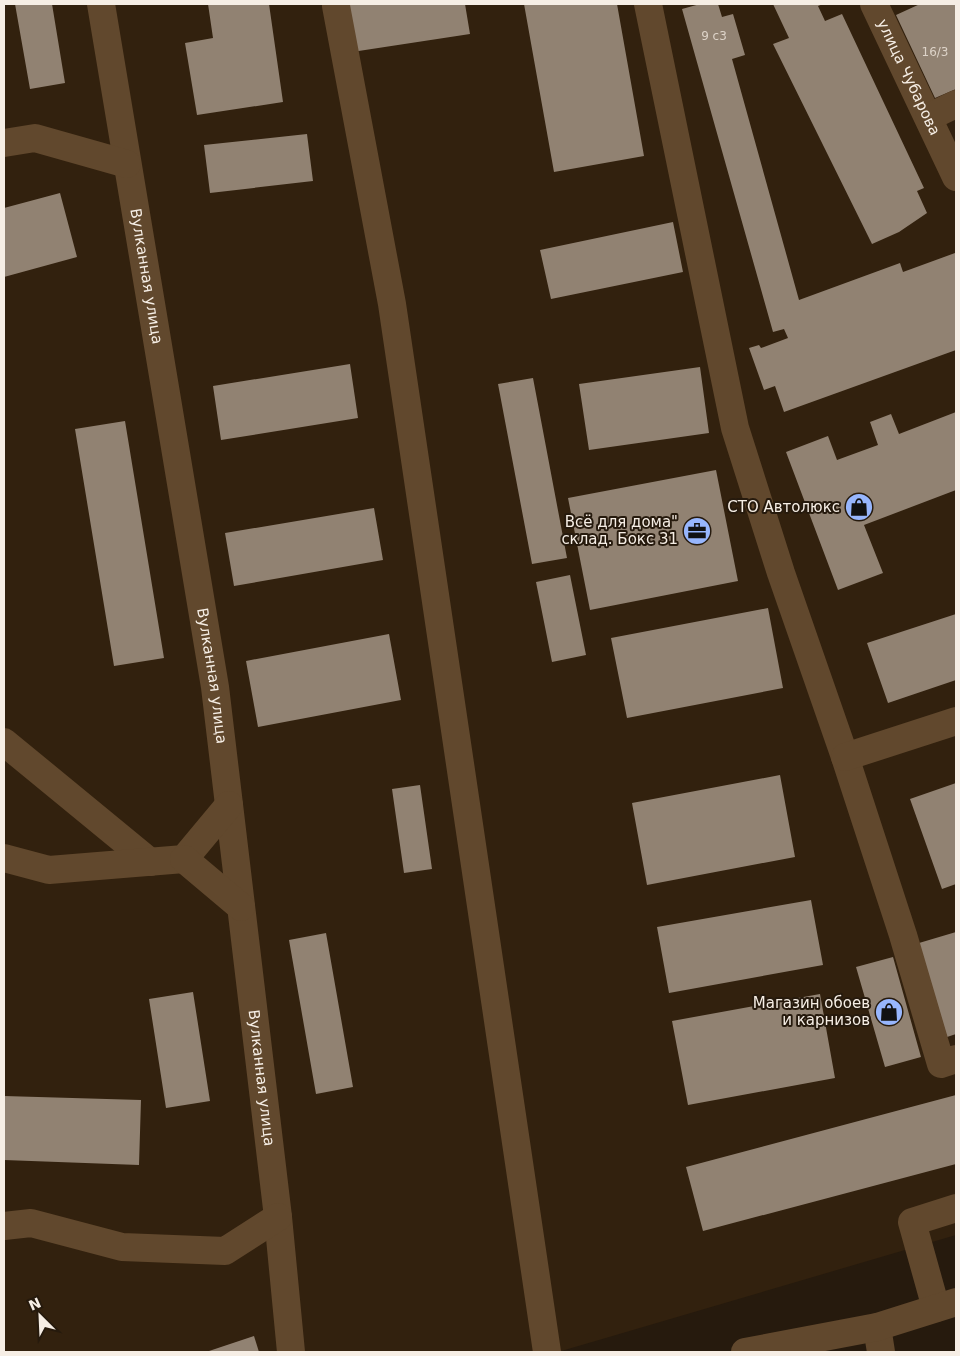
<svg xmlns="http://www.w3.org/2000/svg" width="960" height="1356" viewBox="0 0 960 1356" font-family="'DejaVu Sans',sans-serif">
  <rect width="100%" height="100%" fill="#261a0d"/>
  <path fill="#32210e" d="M4 4H956V1235L558 1352H4Z"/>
  <path fill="#918272" d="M15 4H52L65 83 30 89Z
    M208 4H269L283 102 197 115 185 43 213 38Z
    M345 4H465L470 34 352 52Z
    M524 4H617L644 156 554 172Z
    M700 4H718L722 17 733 14 745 55 732 59 799 300 900 263 903 272 955 253 956 350 784 412 775 386 764 390 749 348 759 345 761 348 788 338 784 329 773 332 682 9Z
    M773 4H823L818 6 825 21 842 14 924 188 917 191 927 213 899 232 872 244 773 44 789 38Z
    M920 4H956V89L935 98 896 15Z
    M307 134 313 181 210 193 204 145Z
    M60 193 77 257 4 277V208Z
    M673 222 683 272 551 299 540 250Z
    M350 364 358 418 221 440 213 386Z
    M700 367 709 433 589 450 579 384Z
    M533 378 567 558 532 564 498 384Z
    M956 412V490L864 525 883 573 838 590 786 452 828 436 837 460 878 445 870 422 891 414 899 434Z
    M125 421 164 658 114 666 75 429Z
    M716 470 738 581 590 610 568 498Z
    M374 508 383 560 234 586 225 533Z
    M570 575 586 655 552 662 536 582Z
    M768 608 783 688 627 718 611 638Z
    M956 614V680L888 703 867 643Z
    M389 634 401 700 258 727 246 661Z
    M780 775 795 857 647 885 632 803Z
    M956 783V884L942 889 910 799Z
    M420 785 432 869 404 873 392 789Z
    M811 900 823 965 669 993 657 927Z
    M956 932V1034L947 1037 919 943Z
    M326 933 353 1087 316 1094 289 940Z
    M893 957 921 1057 885 1067 856 967Z
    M193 992 210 1101 166 1108 149 999Z
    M820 994 835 1078 688 1105 672 1021Z
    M956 1095V1164L703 1231 686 1167Z
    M4 1096 141 1100 139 1165 4 1160Z
    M254 1336 259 1352H206Z"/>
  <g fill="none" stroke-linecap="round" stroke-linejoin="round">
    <g stroke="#61482d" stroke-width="28">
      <path id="s1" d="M101 4 215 687 278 1217 291 1352"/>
      <path d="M648 4 735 428 781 573 845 757 903 935 941 1064 956 1059"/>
      <path id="s2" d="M874 4 956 177"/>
      <path d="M336 6 392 304 547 1352"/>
      <path d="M929 117 956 104"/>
      <path d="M4 143 35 138 127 164"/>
      <path d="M4 742 150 862"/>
      <path d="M845 757 956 721"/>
      <path d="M4 858 49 870 184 859 229 805"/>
      <path d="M184 859 241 907"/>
      <path d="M4 1226 31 1223 122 1247 225 1251 278 1217"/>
      <path d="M936 1308 912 1222 956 1208"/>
      <path d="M877 1327 881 1352"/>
      <path d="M745 1352 877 1327 956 1302"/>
    </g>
  </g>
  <defs>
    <symbol id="shop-disc" viewBox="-11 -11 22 22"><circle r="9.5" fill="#97b6fd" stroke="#261a0d"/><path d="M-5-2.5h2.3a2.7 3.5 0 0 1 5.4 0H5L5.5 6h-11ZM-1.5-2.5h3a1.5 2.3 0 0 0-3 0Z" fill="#111"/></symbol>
    <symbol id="office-disc" viewBox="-11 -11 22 22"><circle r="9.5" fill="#97b6fd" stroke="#261a0d"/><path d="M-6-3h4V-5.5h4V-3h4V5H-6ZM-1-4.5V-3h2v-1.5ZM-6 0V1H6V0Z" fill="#111"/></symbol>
  </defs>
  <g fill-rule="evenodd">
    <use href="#shop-disc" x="843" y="491" width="32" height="32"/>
    <use href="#office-disc" x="681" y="515" width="32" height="32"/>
    <use href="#shop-disc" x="873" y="996" width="32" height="32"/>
  </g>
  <g text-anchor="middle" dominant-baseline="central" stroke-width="4" stroke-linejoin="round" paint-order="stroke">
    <g font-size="12" fill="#ddd3c8">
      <text x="714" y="36">9 с3</text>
      <text x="935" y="52">16/3</text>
    </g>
    <g font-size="15" fill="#f6eee5" stroke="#261a0d">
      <text stroke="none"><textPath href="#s2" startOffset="81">улица Чубарова</textPath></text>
      <text stroke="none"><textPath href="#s1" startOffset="276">Вулканная улица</textPath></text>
      <text stroke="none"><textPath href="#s1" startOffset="681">Вулканная улица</textPath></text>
      <text stroke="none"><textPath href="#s1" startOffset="1086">Вулканная улица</textPath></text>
    </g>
    <g font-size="15" fill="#f6eee5" stroke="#261a0d" text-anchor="end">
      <text x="840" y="507">СТО Автолюкс</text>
      <text x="678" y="522">Всё для дома"<tspan x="678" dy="17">склад. Бокс 31</tspan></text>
      <text x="870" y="1003">Магазин обоев<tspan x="870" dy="17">и карнизов</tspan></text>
    </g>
  </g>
  <rect width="960" height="1356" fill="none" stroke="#f6eee5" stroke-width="10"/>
  <g transform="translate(40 1316) rotate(336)" stroke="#261a0d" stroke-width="4" paint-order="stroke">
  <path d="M0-4L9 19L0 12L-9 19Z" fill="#f6eee5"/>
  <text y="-8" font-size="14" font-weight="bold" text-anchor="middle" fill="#f6eee5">N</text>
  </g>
</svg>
